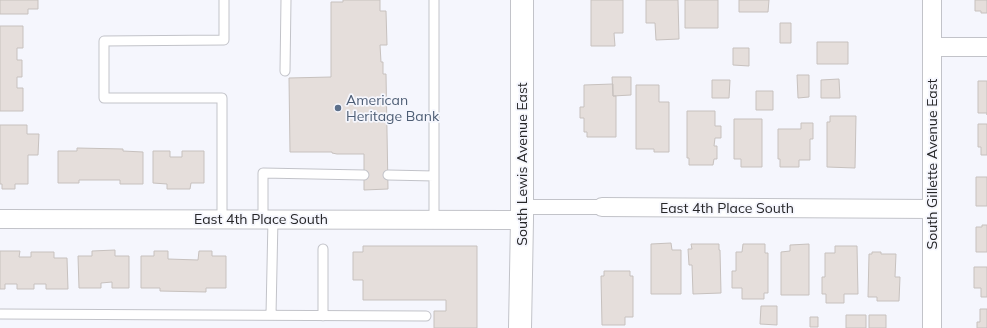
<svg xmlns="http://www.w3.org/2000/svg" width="987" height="328" viewBox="0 0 987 328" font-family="Mulish,sans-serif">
  <rect width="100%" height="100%" fill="#f5f6fd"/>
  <path fill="#e5dedb" stroke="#c7c1be" d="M0 0H38V9H28V14H0Z
    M343 0H380V11H386L387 45H380L381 62H383V74H386L388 189 364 190V154H337L332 153V152H290L289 78 331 77V2H343Z
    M591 0H623V33H614L615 46H591Z
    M646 0H678L679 39 656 40 655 23H646Z
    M685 0H718V28H685Z
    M739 0H769L768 12H739Z
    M975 0H987V13H981V11H975Z
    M780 23H791V43H780Z
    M0 26H23V48H17V60H22V77H17V88H23V111H0Z
    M817 42H848V64H817Z
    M733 48H749V66L733 65Z
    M797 75H809V97L798 98Z
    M612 77H631V95L613 96Z
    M839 79 840 98H821V80Z
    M712 80H730L729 98H712Z
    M978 81H987V115V113H978Z
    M613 84V96H616V137H587V132H584V118H580V107H584V85Z
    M636 85H659V102H669V152H654V149H636Z
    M756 91H773V110H756Z
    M687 111H715V126H721V138H715L714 146H717V159H714L713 165H689V158H687Z
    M830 116H856L855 168 827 167V122H830Z
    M734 119H762V167H741V159H734Z
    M801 123H813V139H810V160H799V167H780V159H778V129H801Z
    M978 124H987V155H981V147H978Z
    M0 125H27V134H39L38 155H28V184H15V189H2V184H0Z
    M77 148 123 149V151L143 152V184H120V180H79V183H58V151H77Z
    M153 151H170V157H182V151H204V183H191L190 189H167V184L153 183Z
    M976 177H987V206H976Z
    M982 225H987V252H976V227H982Z
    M671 243 672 250H681V294H651V244Z
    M691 244H719V250H720L721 293 693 294 692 265H689L688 249H692Z
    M743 244H765V253H768V293H764V299H742V288H732V271H736V252H742Z
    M809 244V295H781V252L790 251V245Z
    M363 246H477V328H434V311H446V300H363V280H353V252H363Z
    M835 246H857L858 294H844V303H826V294H822V277H825V253H835Z
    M115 250V256H129V288H112V282L101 283V288H79L78 256H92V251Z
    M0 251H20L19 257H31V252H54V258H67L68 289H46V284H34V289H17V284H5V289H0Z
    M154 251H168V259L198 260 199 251H212V256H226V288H206V292L160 291V288H141V256H154Z
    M872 252H881V254H896L895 277H900L899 301H877V297H868L869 254H872Z
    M974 267H987V297H981V288H974Z
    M604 271H630V276H633V317H625V325H602L601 276H604Z
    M761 306H777V325L760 324Z
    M980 309H987V328H977V322H980Z
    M846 315H866V328H846Z
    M869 315H886V328H869Z
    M810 317H818V327H810Z"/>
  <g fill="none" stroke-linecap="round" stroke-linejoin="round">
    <defs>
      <path id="service" d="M285 71 286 0
        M388 175 434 176
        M222 219V98H104V41L224 40V0
        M263 219V173L364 175
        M434 219V0
        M0 314 426 316
        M271 315 273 219
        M323 316V249"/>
      <path id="pedestrian" d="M522 207H602"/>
      <path id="minor" d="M932 47H987
        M602 207 932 209
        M0 219 522 220
        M932 328V0"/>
      <path id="secondary" d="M520 328 522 220V0"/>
    </defs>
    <use href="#service" stroke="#c2c3c9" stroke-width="11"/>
    <use href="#pedestrian" stroke="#c2c3c9" stroke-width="16"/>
    <use href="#minor" stroke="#c2c3c9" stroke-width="20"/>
    <use href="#secondary" stroke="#c2c3c9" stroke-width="24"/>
    <use href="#service" stroke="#fff" stroke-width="9"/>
    <use href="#pedestrian" stroke="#fff" stroke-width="14"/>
    <use href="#minor" stroke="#fff" stroke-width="18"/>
    <use href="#secondary" stroke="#fff" stroke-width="22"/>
  </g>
  <circle fill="#5c6f8a" stroke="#f5f6fd" stroke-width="1.5" cx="338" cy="108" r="4"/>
  <g text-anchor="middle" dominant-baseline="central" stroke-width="3.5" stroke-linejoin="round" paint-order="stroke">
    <g font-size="14" fill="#4e5e75" stroke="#f5f6fd" text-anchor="start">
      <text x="346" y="100">American<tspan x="346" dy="16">Heritage Bank</tspan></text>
    </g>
    <g font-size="14" fill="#262628" stroke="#f5f6fd">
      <text transform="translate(522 164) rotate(-90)">South Lewis Avenue East</text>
      <text transform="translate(932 164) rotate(-90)">South Gillette Avenue East</text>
      <text x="727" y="208">East 4th Place South</text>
      <text x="261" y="219">East 4th Place South</text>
    </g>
  </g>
</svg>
